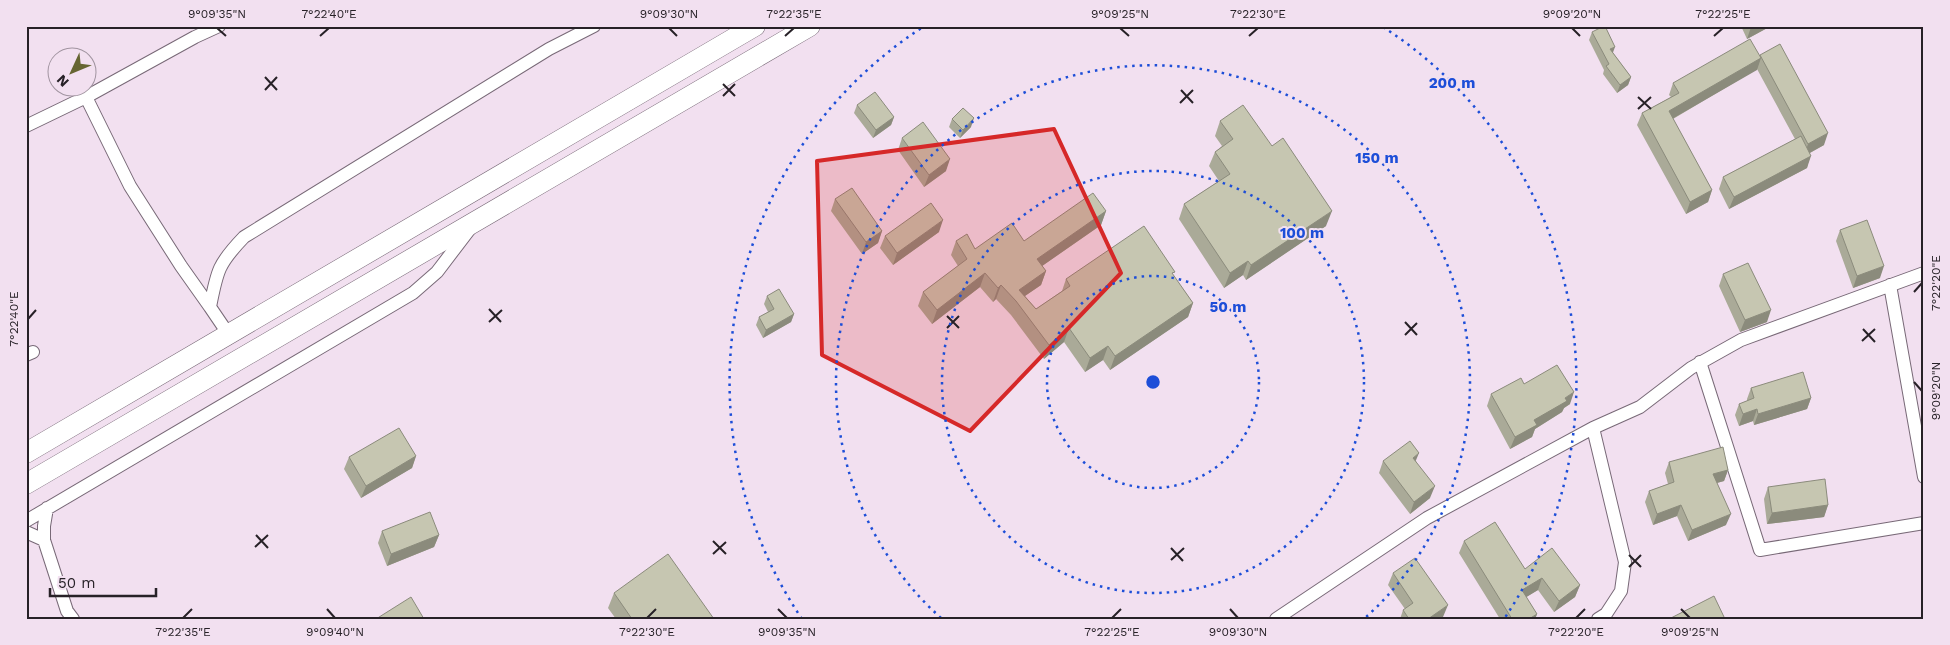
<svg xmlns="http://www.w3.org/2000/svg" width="1950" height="645" viewBox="0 0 1950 645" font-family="'Work Sans',sans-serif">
  <rect width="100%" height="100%" fill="#f2e0f0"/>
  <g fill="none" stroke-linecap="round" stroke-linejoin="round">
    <defs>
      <path id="street" d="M86 97 130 186 181 266 210 307
        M26 126 86 97 195 37 219 26
        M1890 285 1924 477
        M229 335 210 307C217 271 218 264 244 237L549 49 594 26
        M26 355 33 352
        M1700 362 1760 550 1924 523
        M1593 428 1640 407 1691 368 1741 340 1924 273
        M47 508 44 526V540L67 611 73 619
        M26 521 413 293 437 272 469 230
        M26 532 44 540
        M1276 619 1427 518 1593 428 1625 562 1621 591 1606 614 1598 619"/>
      <path id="primary" d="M26 453 755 26
        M26 484 810 26"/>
    </defs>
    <use href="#street" stroke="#786977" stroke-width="14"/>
    <use href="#primary" stroke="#786977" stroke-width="21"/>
    <use href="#street" stroke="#fff" stroke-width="12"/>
    <use href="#primary" stroke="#fff" stroke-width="20"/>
  </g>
  <path fill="#aaaa98" d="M1741 26H1771L1747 39Z
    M1592 32 1613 53 1631 77 1628 85 1617 93 1603 74 1604 70 1589 40Z
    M1760 55 1824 145 1810 153 1807 168 1729 209 1719 189 1723 177 1795 139 1757 69 1673 119 1712 190 1708 202 1686 214 1637 125 1642 113 1671 97 1669 95 1673 83 1760 56Z
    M857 105 894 117 891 125 873 138 854 113Z
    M952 119 971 127 960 138 949 127Z
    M1220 121 1326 226 1246 280 1243 275 1224 288 1179 219 1184 204 1219 181 1209 166 1215 152 1222 146 1215 136Z
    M902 138 946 171 924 187 898 150Z
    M835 199 882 231 878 243 862 254 831 211Z
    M1106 211 1101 225 1042 266 1046 271 1041 285 1025 296 1036 309 1062 291 1066 279 1173 275 1193 303 1188 317 1110 370 1103 360 1085 372 1064 342 1044 359 1011 315 996 299 993 302 980 287 932 324 918 306 923 292 958 266 951 255 956 241 975 249 1024 241Z
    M1840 230 1880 278 1853 288 1836 241Z
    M939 232 893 265 880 248 885 236Z
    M1723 274 1767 322 1740 332 1719 286Z
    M767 296 794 314 791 322 763 338 756 325 759 317 768 312 764 304Z
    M1524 384 1570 404 1564 408 1562 412 1535 429 1532 437 1510 449 1487 406 1491 394Z
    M1751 388 1811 398 1807 409 1754 425 1753 421 1739 426 1735 415 1739 404 1747 401V399Z
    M416 456 412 468 361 498 344 469 349 457Z
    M1383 461H1416L1430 498 1410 514 1379 473Z
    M1669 462 1728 470 1724 481 1717 483 1726 525 1688 541 1677 516 1653 525 1645 502 1649 491 1668 484 1665 473Z
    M1768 487 1828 505 1824 517 1767 524 1764 499Z
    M382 531 439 535 434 547 387 566 378 543Z
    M1464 541 1525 569 1580 585 1575 597 1554 612 1538 590 1526 597 1537 614 1535 619H1500L1459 553Z
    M1393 573 1443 617 1440 619H1400L1403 610 1405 609 1388 585Z
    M614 593 714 619H616L608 608Z"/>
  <path fill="#8b8b7c" d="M1752 26H1771L1747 39 1751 27Z
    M1615 47 1612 55 1610 49Z
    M1761 58 1757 70 1665 123 1669 111Z
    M1631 77 1628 85 1617 93 1620 85Z
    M894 117 891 125 873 138 876 130Z
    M974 118 971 127 960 138 963 130Z
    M1828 133 1824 145 1804 156 1808 144Z
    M1811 156 1807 168 1729 209 1734 197Z
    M950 159 946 171 924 187 929 175Z
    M1712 190 1708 202 1686 214 1690 202Z
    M1106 211 1101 225 1032 273 1037 259Z
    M1332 211 1326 226 1246 280 1251 265Z
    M943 220 939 232 893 265 897 253Z
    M882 231 878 243 862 254 866 242Z
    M1248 261 1243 275 1224 288 1230 273Z
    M1884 266 1880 278 1853 288 1857 276Z
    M1046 271 1041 285 1016 302 1019 290Z
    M985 273 980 287 932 324 937 310Z
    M1001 285 996 299 993 302 998 288Z
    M1193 303 1188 317 1110 370 1115 356Z
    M1771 310 1767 322 1740 332 1745 320Z
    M794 314 791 322 763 338 766 330Z
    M1069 328 1064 342 1044 359 1049 345Z
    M1108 346 1103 360 1085 372 1090 358Z
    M1574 392 1570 404 1564 408 1562 412 1535 429 1532 437 1510 449 1515 437 1534 420 1565 398Z
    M1811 398 1807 409 1754 425 1758 414Z
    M1757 409 1753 421 1739 426 1743 414Z
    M1419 453 1414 465 1413 458Z
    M416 456 412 468 361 498 366 486Z
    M1728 470 1724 481 1709 485 1713 474Z
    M1435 486 1430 498 1410 514 1414 502Z
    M1681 505 1677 516 1653 525 1657 514Z
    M1828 505 1824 517 1767 524 1772 513Z
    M1731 514 1726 525 1688 541 1692 530Z
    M439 535 434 547 387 566 391 554Z
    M1542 578 1538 590 1518 602 1522 590Z
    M1580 585 1575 597 1554 612 1559 601Z
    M1448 605 1443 617 1440 619H1428Z
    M1537 614 1535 619H1529Z"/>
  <path fill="#c6c6b1" stroke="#8b8b7c" d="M1604 26H1605L1615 47 1610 49 1631 77 1620 85 1606 66 1609 64 1592 32Z
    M1750 39 1761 58 1669 111 1712 190 1690 202 1642 113 1679 93 1673 83Z
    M1780 44 1828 133 1808 144 1760 55Z
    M875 92 894 117 876 130 857 105Z
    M1243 105 1272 146 1283 138 1332 211 1251 265 1248 261 1230 273 1184 204 1230 174 1215 152 1233 139 1220 121Z
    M963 108 974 118 963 130 952 119Z
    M923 122 950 159 929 175 902 138Z
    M1801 136 1811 156 1734 197 1723 177Z
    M852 188 882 231 866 242 835 199Z
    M1093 193 1106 211 1037 259 1046 271 1019 290 1036 309 1070 286 1066 279 1144 226 1175 272 1172 273 1193 303 1115 356 1108 346 1090 358 1069 328 1049 345 1016 301 1001 285 998 288 985 273 937 310 923 292 967 259 956 241 967 234 975 249 1012 223 1024 241Z
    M931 203 943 220 897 253 885 236Z
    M1867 220 1884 266 1857 276 1840 230Z
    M1748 263 1771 310 1745 320 1723 274Z
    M779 289 794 314 766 330 759 317 774 309 767 296Z
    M1557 365 1574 392 1565 398 1567 401 1534 420 1537 425 1515 437 1491 394 1521 378 1524 384Z
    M1803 372 1811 398 1758 414 1757 409 1743 414 1739 404 1754 398 1751 388Z
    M399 428 416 456 366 486 349 457Z
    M1410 441 1419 453 1413 458 1435 486 1414 502 1383 461Z
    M1723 447 1728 470 1713 474 1731 514 1692 530 1681 505 1657 514 1649 491 1674 482 1669 462Z
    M1825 479 1828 505 1772 513 1768 487Z
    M430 512 439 535 391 554 382 531Z
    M1495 522 1525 569 1552 548 1580 585 1559 601 1542 578 1522 590 1537 614 1529 619H1512L1464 541Z
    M668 554 714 619H632L614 593Z
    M1415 558 1448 605 1428 619H1409L1403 610 1413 603 1393 573Z
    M1714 596 1725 619H1669Z
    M411 597 424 619H376Z"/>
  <path fill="#d62828" fill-opacity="0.2" stroke="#d62828" stroke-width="4" stroke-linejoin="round" d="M1054 129 1121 273 970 431 822 355 817 161Z"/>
  <path fill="none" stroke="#272127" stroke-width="2" d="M217 28 226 36M669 28 677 36M1120 28 1129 36M1572 28 1580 36M320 36 329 28M785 36 794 28M1249 36 1258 28M1714 36 1723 28M265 77 277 90M723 84 735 96M265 90 277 77M1181 90 1193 103M723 96 735 84M1638 97 1651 109M1180 103 1193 90M1638 109 1651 97M1914 292 1922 283M489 309 501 322M947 316 959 328M28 319 36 310M489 322 502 310M1405 322 1417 335M947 328 959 316M1863 329 1875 342M1405 335 1417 323M1862 341 1875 329M1914 382 1922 391M256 535 268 548M713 541 726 554M255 547 268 535M1171 548 1183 561M713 554 726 542M1629 555 1641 567M1171 560 1184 548M1629 567 1641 555M327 609 335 618M778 609 787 618M1230 609 1238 618M1681 609 1690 618M183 618 192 609M647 618 656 609M1112 618 1121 609M1576 618 1585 609"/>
  <g fill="none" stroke="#1d4ed8" stroke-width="2.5" stroke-dasharray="2.5 5">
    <circle cx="1153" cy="382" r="106"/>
    <circle cx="1153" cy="382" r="211"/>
    <path d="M941 618A317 317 0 1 1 1365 618"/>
    <path d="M802 619A423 423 0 0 1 923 27M1383 27A423 423 0 0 1 1504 619"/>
  </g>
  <circle cx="1153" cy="382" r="8" fill="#1d4ed8" stroke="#f2e0f0" stroke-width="2.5"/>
  <g font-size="15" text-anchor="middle" font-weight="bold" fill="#1d4ed8" stroke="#f2e0f0" stroke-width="4" stroke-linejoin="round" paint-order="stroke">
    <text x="1452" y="88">200 m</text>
    <text x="1377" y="163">150 m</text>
    <text x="1302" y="238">100 m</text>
    <text x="1228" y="312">50 m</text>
  </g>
  <rect width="1950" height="645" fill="none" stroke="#f2e0f0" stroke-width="55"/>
  <g transform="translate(72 72) rotate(226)"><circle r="24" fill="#f2e0f0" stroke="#a194a0"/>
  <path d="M0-4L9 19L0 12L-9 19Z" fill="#666532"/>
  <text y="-8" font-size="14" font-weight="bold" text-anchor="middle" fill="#272127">N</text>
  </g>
  <path d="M50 588v8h106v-8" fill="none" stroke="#272127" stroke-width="2.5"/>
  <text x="58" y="588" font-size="15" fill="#272127" stroke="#f2e0f0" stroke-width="4" paint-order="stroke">50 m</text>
  <rect x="28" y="28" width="1894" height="590" fill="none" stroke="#272127" stroke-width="2"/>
  <g font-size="12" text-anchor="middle" fill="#272127">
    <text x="217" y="18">9°09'35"N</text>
    <text x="329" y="18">7°22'40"E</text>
    <text x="669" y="18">9°09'30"N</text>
    <text x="794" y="18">7°22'35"E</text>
    <text x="1120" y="18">9°09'25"N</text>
    <text x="1258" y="18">7°22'30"E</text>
    <text x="1572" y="18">9°09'20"N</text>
    <text x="1723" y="18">7°22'25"E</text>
    <text transform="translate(1936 283) rotate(-90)" y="4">7°22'20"E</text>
    <text transform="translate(14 319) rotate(-90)" y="4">7°22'40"E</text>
    <text transform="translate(1936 391) rotate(-90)" y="4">9°09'20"N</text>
    <text x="183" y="636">7°22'35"E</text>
    <text x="335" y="636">9°09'40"N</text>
    <text x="647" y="636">7°22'30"E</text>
    <text x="787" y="636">9°09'35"N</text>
    <text x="1112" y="636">7°22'25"E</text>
    <text x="1238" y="636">9°09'30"N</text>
    <text x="1576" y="636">7°22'20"E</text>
    <text x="1690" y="636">9°09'25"N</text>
  </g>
</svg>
